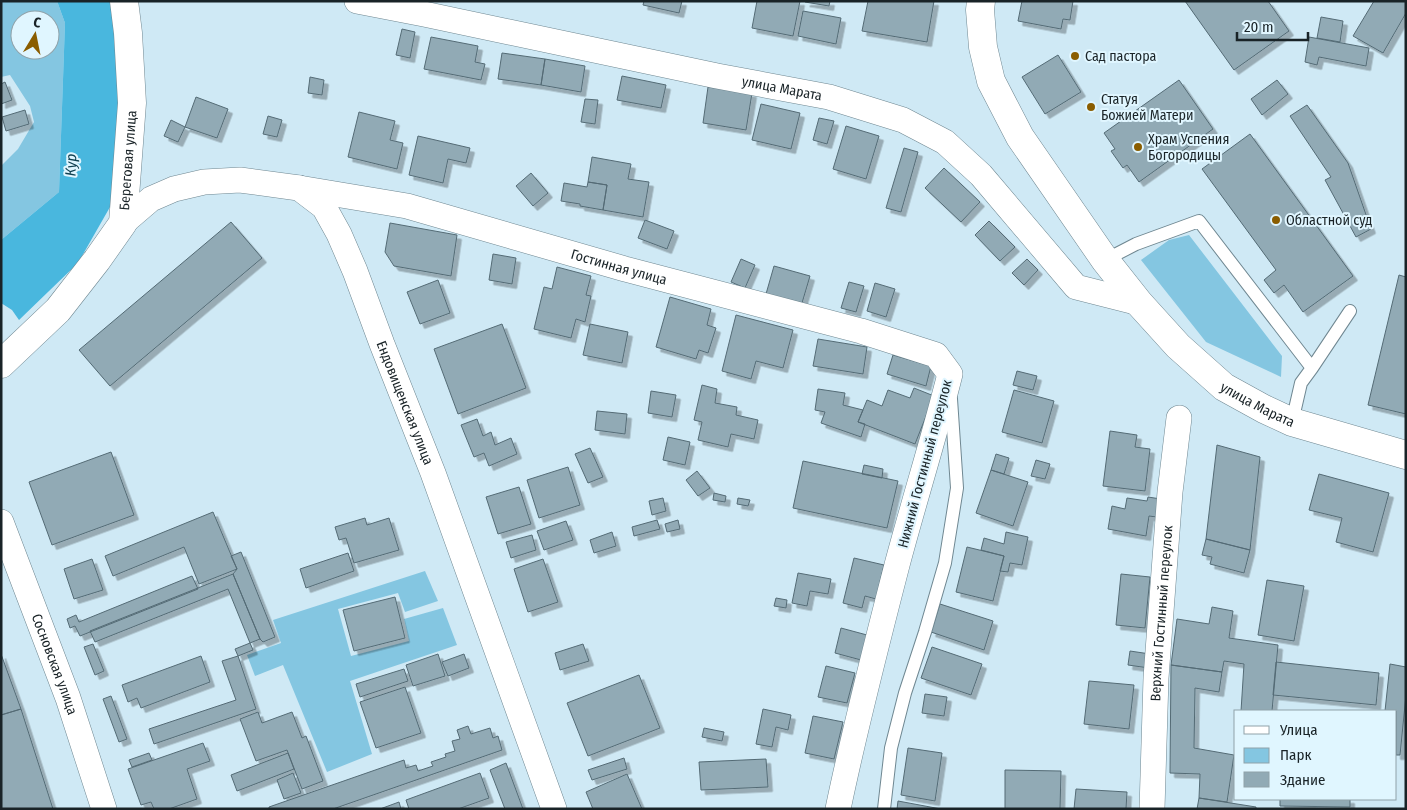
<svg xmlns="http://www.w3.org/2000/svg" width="1407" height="810" viewBox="0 0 1407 810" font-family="'Fira Sans Condensed',sans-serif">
  <defs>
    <filter id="shadow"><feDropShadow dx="4.5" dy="4.5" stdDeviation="0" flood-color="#0004"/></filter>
  </defs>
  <rect width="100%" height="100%" fill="#cfe9f5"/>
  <path fill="#84c6e1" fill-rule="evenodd" d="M1 1H57L65 23 59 192 1 240V166L18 149 34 122 30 106 10 75 1 77ZM20 20H50V50H20Z
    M1189 235 1282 356 1281 377 1206 342 1141 260 1169 240Z
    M425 571 438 601 405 612 398 593 338 609 351 656 409 641 404 619 443 608 457 645 350 681 372 754 327 772 283 665 255 676 247 655 281 643 273 620Z"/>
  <path fill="#49b7de" d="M57 1H113L118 53V117L114 200 78 263 19 320 12 310 1 303V240L59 192 65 23Z"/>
  <path fill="#91aab5" stroke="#546b75" filter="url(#shadow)" d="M644 1H682L679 13 643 5Z
    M757 1H800L793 36 752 28Z
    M806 1H830L829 6 805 2Z
    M868 1H934L927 42 862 31Z
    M1022 1H1073L1070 20 1063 19 1061 29 1018 21Z
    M1185 1H1268L1289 31 1234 70Z
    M1374 1H1406V13L1383 53 1353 36Z
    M803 11 841 18 836 44 798 36Z
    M1321 17 1343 21 1340 42 1317 38Z
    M402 29 415 32 410 58 396 55Z
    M431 37 478 46 475 62 485 64 481 80 424 69Z
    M1309 37 1369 48 1366 66 1319 57 1317 65 1305 62Z
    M502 53 545 59 541 85 498 79Z
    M1058 55 1081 92 1045 114 1022 77Z
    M545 59 585 66 581 92 541 85Z
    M622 76 666 85 661 108 617 100Z
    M310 77 324 80 322 95 308 93Z
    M1179 80 1213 129 1139 182 1127 165 1123 168 1111 151 1115 149 1104 133Z
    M1277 80 1288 94 1262 115 1251 99Z
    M5 82 12 100 1 104V84Z
    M708 87 752 93 746 130 703 123Z
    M196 97 228 109 217 138 185 127Z
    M585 99 598 100 595 124 581 122Z
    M761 104 800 113 791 149 752 140Z
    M1307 105 1348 163 1371 229 1356 237 1325 180 1331 177 1290 116Z
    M25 110 29 124 6 131 2 117Z
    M359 112 395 121 390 140 403 143 397 169 348 157Z
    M268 116 282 120 277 137 263 134Z
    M819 118 834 121 827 144 813 140Z
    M171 120 185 127 178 142 164 136Z
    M846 126 879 136 866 179 833 169Z
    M1250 134 1353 276 1303 312 1284 285 1274 293 1264 280 1276 270 1202 169Z
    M418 136 470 148 466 163 448 159 443 183 409 175Z
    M904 148 918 152 901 212 886 208Z
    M592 157 631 164 628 179 649 182 643 217 603 210 607 185 588 182Z
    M944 168 980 202 961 222 925 188Z
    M531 173 548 193 533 206 516 186Z
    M588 182 607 185 603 210 580 206V204L561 201 564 183 587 187Z
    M645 220 674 231 667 249 638 238Z
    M989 221 1015 247 1000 261 975 235Z
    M231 222 262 258 110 386 79 350Z
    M390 223 457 235 451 276 394 266 385 252Z
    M493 254 516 258 512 284 489 280Z
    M741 259 755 265 745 288 731 282Z
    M1027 259 1038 270 1024 285 1012 273Z
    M774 266 810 276 802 303 766 294Z
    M557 267 591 276 586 295 591 296 585 322 576 319 571 338 534 329 544 287 552 289Z
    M1399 275 1406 277V414L1368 405Z
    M438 280 450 313 420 324 407 292Z
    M849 282 864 286 856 312 841 308Z
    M875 283 895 289 886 317 867 311Z
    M670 297 711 309 707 325 716 328 708 353 699 350 696 359 656 347Z
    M736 315 793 330 783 368 756 361 751 379 722 371Z
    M502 324 526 388 458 414 434 349Z
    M590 324 628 332 622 363 583 355Z
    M818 339 867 347 863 374 813 366Z
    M893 355 931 366 926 386 887 374Z
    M1017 371 1037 376 1033 390 1013 385Z
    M702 385 717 389 715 403 737 407 736 415 758 420 754 439 731 434 728 447 698 440 702 422 694 420Z
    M914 388 934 396 915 444 858 422 867 400 882 406 888 390 910 398Z
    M818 389 845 393 843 405 863 410 858 422 865 424 861 437 821 423 825 412 815 410Z
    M1014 390 1054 401 1042 443 1002 432Z
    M651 391 676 395 672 417 648 413Z
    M597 411 627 414 625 434 595 430Z
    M477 419 483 436 491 432 495 445 511 438 517 454 489 466 484 453 474 457 461 425Z
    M1110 431 1137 435 1135 447 1150 449 1145 491 1103 486Z
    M668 437 690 442 685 465 663 460Z
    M1217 445 1260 457 1250 550 1206 539Z
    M590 448 603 477 588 483 575 454Z
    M111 452 134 515 52 545 29 482Z
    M996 454 1009 458 1004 474 991 470Z
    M1036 460 1050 464 1045 479 1031 476Z
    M803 461 898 481 887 528 793 508Z
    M864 465 883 469 882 478 862 474Z
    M568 467 580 505 539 518 527 480Z
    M991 470 1028 482 1013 526 976 513Z
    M697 471 710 488 698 496 686 480Z
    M1319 474 1389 493 1373 552 1336 542 1342 518 1309 510Z
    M519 487 531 524 498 534 486 497Z
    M714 493 726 496 725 502 713 500Z
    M1148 497 1167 500 1164 518 1149 516 1146 536 1108 529 1112 506 1125 509 1127 498 1147 501Z
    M663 498 666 511 652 515 649 501Z
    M738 498 750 500 748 506 737 504Z
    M213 512 237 569 199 584 184 547 113 576 105 556Z
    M365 518 367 525 389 518 399 550 354 563 346 538 339 540 335 527Z
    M657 520 660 529 634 536 632 527Z
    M678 520 680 529 667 532 665 524Z
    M566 521 573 540 544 550 537 531Z
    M612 532 616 546 594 553 590 540Z
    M1006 532 1028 537 1022 565 1010 563 1008 572 1000 571 1004 556 981 550 984 538 1004 544Z
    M532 535 536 550 511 558 506 542Z
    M1206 539 1250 550 1244 573 1210 564 1212 557 1202 555Z
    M967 547 1004 556 993 601 956 592Z
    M241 552 275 637 263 642 260 639 233 574 237 569 231 556Z
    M348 553 354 571 306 588 300 569Z
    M854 558 884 565 876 599 865 596 862 608 843 603Z
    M92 559 103 590 74 599 64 569Z
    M543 559 558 602 528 612 514 569Z
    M798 573 831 579 828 594 810 591 807 606 792 603Z
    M233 574 260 639 250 643 228 589 95 642 90 631Z
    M1121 574 1150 577 1145 628 1116 625Z
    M192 576 198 589 80 636 75 626 70 628 67 619 76 615 79 622Z
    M1267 580 1304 586 1294 641 1258 635Z
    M395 597 405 638 354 651 343 610Z
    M776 598 787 600 786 608 774 606Z
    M940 604 993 621 984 650 931 632Z
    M1212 607 1233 611 1229 638 1278 645 1272 711H1241L1244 664 1224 661 1222 672 1171 665 1177 619 1209 624Z
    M841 628 867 635 861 660 835 653Z
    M250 643 253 650 238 656 235 649Z
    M93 644 104 671 95 675 84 647Z
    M583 644 589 661 560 670 555 653Z
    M932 647 982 664 971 695 921 678Z
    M1130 651 1150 654 1149 668 1128 665Z
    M1 654 21 709 1 715Z
    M438 654 445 676 413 686 406 665Z
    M464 654 469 668 448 676 442 662Z
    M201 656 210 682 141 708 137 698 128 702 122 685Z
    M238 656 256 709 154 744 149 729 236 700 222 661Z
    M1276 662 1379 673 1376 705 1273 695Z
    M1390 664 1406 667V695L1400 755H1396V711H1385Z
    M1171 665 1222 672 1219 692 1195 688 1194 748 1234 755 1227 802 1199 798 1200 774 1170 773Z
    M826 666 855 673 847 703 818 697Z
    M404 669 408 681 360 697 356 684Z
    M639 675 660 728 588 756 567 703Z
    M1089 681 1134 685 1129 729 1084 724Z
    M405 687 421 733 376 748 360 702Z
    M925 694 947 697 944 716 922 713Z
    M111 696 127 739 119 742 103 699Z
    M21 709 53 809H1V715Z
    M763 709 791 715 788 730 776 727 772 747 756 744Z
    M258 712 262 723 292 712 302 738 306 736 323 781 302 789 287 750 256 761 240 719Z
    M813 716 843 722 834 759 805 753Z
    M468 726 471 734 490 728 493 738 498 736 502 750 333 809H269V807L404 760 406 768 416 765 418 771 433 766 431 762 446 757 445 754 455 751 452 741 460 739 457 730Z
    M704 728 724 732 722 741 702 737Z
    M203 743 210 761 187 769 197 799 169 809H154L151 802 141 805 128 769Z
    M908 748 942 753 935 801 901 795Z
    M149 753 152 760 132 767 129 760Z
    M288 753 294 769 237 791 231 775Z
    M624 758 627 769 592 780 588 770Z
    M766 759 768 787 701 790 699 762Z
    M506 763 523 809H505L490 770Z
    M1005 770 1061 771 1060 809H1005Z
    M293 773 301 793 284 799 277 780Z
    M480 773 489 798 458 809H409L406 800Z
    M627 774 642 809H593L586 792Z
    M1076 789 1127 792 1126 809H1074Z
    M1199 798 1256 807V809H1197Z
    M1280 799H1350V807L1280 806Z
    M898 801 941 809H897Z
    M399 802 401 809H380Z"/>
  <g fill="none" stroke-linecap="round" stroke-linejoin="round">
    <defs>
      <path id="service" d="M1105 260 1136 244 1199 221 1312 368
        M1292 422 1301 383 1312 368 1350 311
        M884 809 891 748 905 693 925 632 945 563 957 488 951 399"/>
      <g id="minor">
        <path id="s1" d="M357 1 424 14 717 76 829 97 903 120 945 142 981 175 1076 287 1139 303"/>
        <path id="s2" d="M299 188 407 206 625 269 861 331 936 355 950 374C934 438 914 501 897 565 876 646 855 727 838 809"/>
        <path id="s3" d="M123 223 151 199 174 189 204 182 240 180 299 188 324 207 339 234 355 271 382 344 433 473 554 809"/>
        <path id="s4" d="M1 522 68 698 104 809"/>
        <path id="s5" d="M1152 809 1156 678 1170 492 1179 418"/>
      </g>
      <g id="tertiary">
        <path id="s6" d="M1 364 58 310 97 260 123 223 132 103 128 33 124 1"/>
      </g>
      <g id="secondary">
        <path id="s7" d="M981 1 980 10 983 47 991 81 1020 137 1105 260 1139 303 1178 346 1224 387 1264 409 1292 422 1406 455"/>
      </g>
    </defs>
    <use href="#service" stroke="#6f8791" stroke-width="14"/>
    <use href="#minor" stroke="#6f8791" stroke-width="26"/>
    <use href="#tertiary" stroke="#6f8791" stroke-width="29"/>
    <use href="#secondary" stroke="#6f8791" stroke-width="29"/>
    <use href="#service" stroke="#fff" stroke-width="12"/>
    <use href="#minor" stroke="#fff" stroke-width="25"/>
    <use href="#tertiary" stroke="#fff" stroke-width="28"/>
    <use href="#secondary" stroke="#fff" stroke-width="28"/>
  </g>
  <g fill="#8a5d00" stroke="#e0f6ff" stroke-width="2">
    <circle cx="1075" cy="56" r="5"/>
    <circle cx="1091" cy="107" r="5"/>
    <circle cx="1138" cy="147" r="5"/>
    <circle cx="1276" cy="220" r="5"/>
  </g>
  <g text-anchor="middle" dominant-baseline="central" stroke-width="4" stroke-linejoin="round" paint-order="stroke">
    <g font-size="14" fill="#192327" stroke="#e0f6ff" text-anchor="start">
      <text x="1085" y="56">Сад пастора</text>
      <text x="1101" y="99">Статуя<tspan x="1101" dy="16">Божией Матери</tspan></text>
      <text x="1148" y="139">Храм Успения<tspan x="1148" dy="16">Богородицы</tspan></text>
      <text x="1286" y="220">Областной суд</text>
    </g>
    <g font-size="14" fill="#192327" stroke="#e0f6ff">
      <text stroke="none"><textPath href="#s1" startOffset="434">улица Марата</textPath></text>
      <text stroke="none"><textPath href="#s6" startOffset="250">Береговая улица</textPath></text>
      <text stroke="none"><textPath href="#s2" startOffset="330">Гостинная улица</textPath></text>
      <text stroke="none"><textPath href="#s7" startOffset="506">улица Марата</textPath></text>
      <text stroke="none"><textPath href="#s3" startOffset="432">Ендовищенская улица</textPath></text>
      <text transform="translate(925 464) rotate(-75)">Нижний Гостинный переулок</text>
      <text stroke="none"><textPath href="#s5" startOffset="196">Верхний Гостинный переулок</textPath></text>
      <text stroke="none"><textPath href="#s4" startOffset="152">Сосновская улица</textPath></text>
    </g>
    <g font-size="15" font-style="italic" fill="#114151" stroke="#e0f6ff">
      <text transform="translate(71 165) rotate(-88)">Кур</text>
    </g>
  </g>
  <rect width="1407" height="810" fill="none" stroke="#192327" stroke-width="5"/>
  <rect x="1234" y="710" width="162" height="90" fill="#e0f6ff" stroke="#90a2a9"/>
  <rect x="1244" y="726" width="25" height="8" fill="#ffffff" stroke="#90a2a9"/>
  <text x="1280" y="735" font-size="15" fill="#192327">Улица</text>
  <rect x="1244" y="748" width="25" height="15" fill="#84c6e1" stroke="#90a2a9"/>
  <text x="1280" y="760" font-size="15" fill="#192327">Парк</text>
  <rect x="1244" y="772" width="25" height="15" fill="#91aab5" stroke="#90a2a9"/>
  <text x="1280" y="785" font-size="15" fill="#192327">Здание</text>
  <g transform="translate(35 35) rotate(10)"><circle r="24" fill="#e0f6ff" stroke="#90a2a9"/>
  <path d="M0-4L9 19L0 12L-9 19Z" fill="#8a5d00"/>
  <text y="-8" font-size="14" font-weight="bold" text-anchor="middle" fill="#192327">С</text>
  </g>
  <path d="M1237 32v8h71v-8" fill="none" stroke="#192327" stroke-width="2.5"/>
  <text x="1244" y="32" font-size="15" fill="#192327" stroke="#e0f6ff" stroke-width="4" paint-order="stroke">20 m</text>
</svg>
